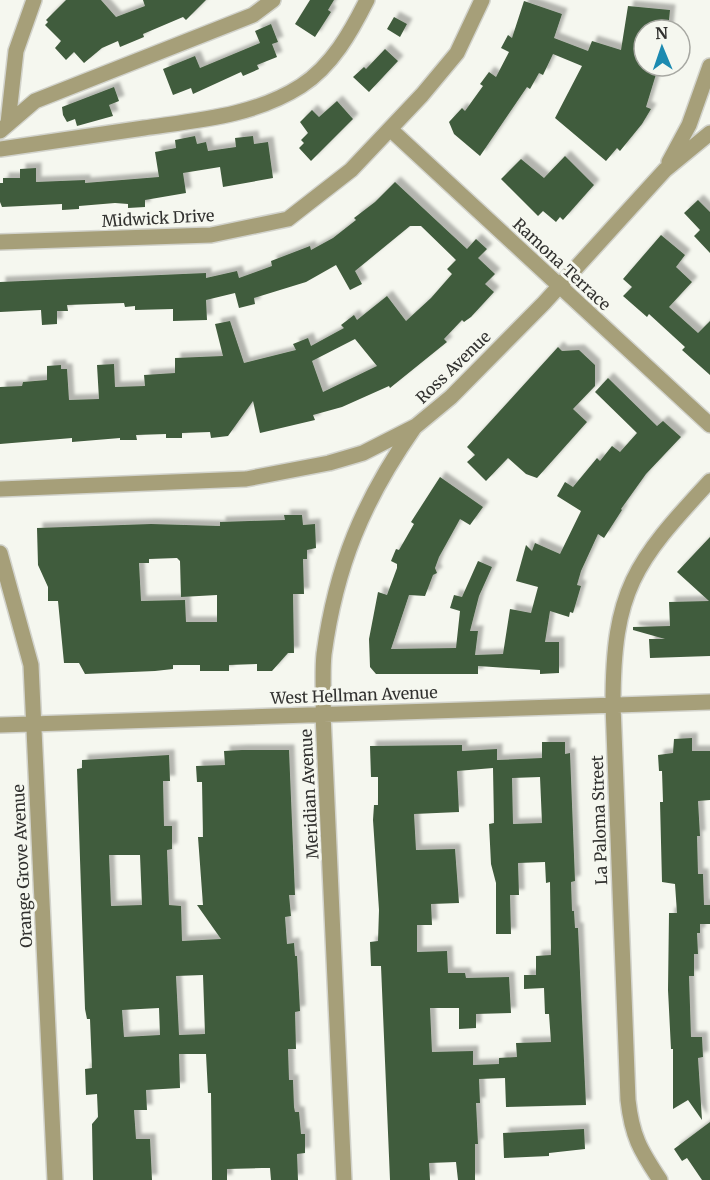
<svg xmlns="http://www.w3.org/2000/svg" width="710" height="1180" viewBox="0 0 710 1180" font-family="Merriweather,serif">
  <defs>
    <filter id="shadow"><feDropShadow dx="5.5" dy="-5.5" stdDeviation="1.5" flood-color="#0004"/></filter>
  </defs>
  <rect width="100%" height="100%" fill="#f5f7ef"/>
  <path fill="#415b3d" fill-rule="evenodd" filter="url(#shadow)" d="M66 0H101L116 17 145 6 143 0H206L186 20 183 17 143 34 144 37 120 47 118 41 102 48 84 63 74 52 66 60 55 48 61 41 45 25 48 22 46 20Z
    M310 0H334L328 10 331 12 315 37 295 24Z
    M524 1 562 14 554 38 588 51 592 41 621 50 628 6 670 10 668 30H644V66H656L655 71H657L646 107 651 109 642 124 620 151 617 148 606 161 555 118 582 66 553 54 543 75 539 73 530 89 527 87 480 156 454 134 449 122 462 108 465 111 483 86 480 84 489 72 496 77 509 52 501 48 508 35 512 38Z
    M394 17 407 24 400 37 387 29Z
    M271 24 278 42 272 44 277 57 257 65 259 69 243 76 241 72 193 94 191 88 173 95 163 69 195 56 200 68 260 43 255 31Z
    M385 49 398 61 369 92 353 77 364 67 366 69Z
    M114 87 119 101 109 105 113 116 77 126 75 119 67 122 63 115 62 107Z
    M337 101 353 119 311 161 299 148 304 143 301 140 308 133 300 122 312 110 319 117Z
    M195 136 197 144 206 142 208 151 236 147 235 138 253 136 254 144 268 142 273 178 223 187 220 167 183 173 186 193 145 200V207L128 208V204L115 203 79 206V209L62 210V204L2 207 0 202V183H3V178H20V169L36 168V182L85 180V183L159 177 155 152 176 148 175 140Z
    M565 156 594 185 563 220 560 217 556 222 543 211 538 216 501 179 521 159 544 178Z
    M395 182 467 249 476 239 487 249 478 258 495 274 485 284 494 292 471 317 464 322 462 320 444 339 447 342 390 388 389 386 342 407 313 415 315 420 260 433 253 401 228 436 211 438 210 432 182 433V438H166V434L136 435 137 440H120V438L72 442V438L0 444V387L22 386 23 382 47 380V366L61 365V369H67L69 400 99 399 97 365 114 364 115 387 145 386 144 375 175 373V358L223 356 215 324 230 321 244 363 296 350 293 344 308 338 311 346 344 328 341 325 354 315 357 320 387 296 406 321 431 298 452 274 447 269 456 260 421 226H410L355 271 362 284 350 290 336 265 306 282 254 298 255 304 239 308 235 293 206 300 207 320 173 321V309L135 310V306L125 307 124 303 67 305 68 311H57V324L42 325 41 310 0 312V282L206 273V278L237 271 239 278 272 266 271 261 310 246 311 250 333 238 356 220 354 218 375 202ZM355 339 377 366 323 392 312 361Z
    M698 200 710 212V253L694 236 700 230 684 213Z
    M661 235 685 255 676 267 692 282 669 307 698 333 710 321V375L682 350 685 347 649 314 647 317 623 296 632 287 623 279Z
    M558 347 562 351 579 350 595 365V386L573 409 587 422 537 478 526 474 508 458 486 481 467 462 475 455 467 447Z
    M608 378 657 426 663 421 681 437 646 474 621 509 622 510 604 538 598 534 581 571 577 585 581 586 573 613 570 612 569 617 550 611 545 642H559V673L540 674V670L478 666V674H376L370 667 369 639 378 592 387 595 397 568V564L391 561 396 549 399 550 414 524 411 522 440 477 483 507 470 525 460 519 439 557 435 568 437 573 433 575 425 596 409 595 391 649 456 648 460 611 450 608 454 595 462 597 478 561 492 567 479 596 470 631H478L475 655 503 654 510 609 531 613 538 587 516 581 526 545 532 551 535 543 560 554 581 511 557 496 565 482 573 487 597 458 600 461 612 446 620 452 637 433 595 392Z
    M284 515H302L303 525 315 524 316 548 307 550V559H303L304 594H293L294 653H288L272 671H257V664L229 665V671H200V665H173V669L155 671 85 674 79 663H64L58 601H48V587L38 565 37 528 151 524 220 526V522L285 520ZM177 558 180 561 181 597 217 595V622H186L185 600 141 601 139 563H149V559Z
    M710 537V656L650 658 649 639H665L633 630V627L670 626 669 602 709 601 677 572Z
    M692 738V751H710V800L698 801 700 836H697L698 874H703L704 905H710V924H700V933H697L698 954H694V976H689L691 1037H702L703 1057 698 1058 702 1120 688 1100 673 1109V1049H671L668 990 669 913H677L675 884 662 882 660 802H663L662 771H659L658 755 673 753 674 739Z
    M542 742H565V754L570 753 575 881 571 882 572 911H574L575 928H578L586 1105 506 1107 505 1078 479 1079 480 1103H476L478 1144H475V1180H458L456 1162 429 1163 430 1180H390L381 966H371L370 942 378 941 379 910 373 820 374 805H378V777H371L370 746 462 745V751L497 749V760L542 758ZM493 768 494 823 489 824 491 864 496 883V934H511L510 895H519L518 863 545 862 546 883 550 882 551 955 536 956V975H524V989L544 988 545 1014H549L551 1042 516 1043 517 1057 499 1058V1064L473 1065V1051L432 1052 430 1008H459V1029L476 1028V1014L511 1013 509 977 466 978 465 973H448L447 951 417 952V925H432L431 904 459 903 455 849 416 850 414 814 459 812 457 771ZM540 777 542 823 513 824 512 778Z
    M242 750H289L295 895H289L291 916 285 917 287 944 294 943 295 956H297L300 1011 295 1012 296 1049H288L289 1080H293L294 1107 295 1112H299L301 1134H305V1153L297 1154 298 1180H271L270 1168H262L227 1169V1180H212L211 1093H208L206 1054H179L180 1088 146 1090 147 1110H134L136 1139H150L152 1180H93L92 1124 98 1117 97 1094 86 1095 85 1069 92 1068 90 1019H87L85 1009 77 769 82 768V760L169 755 170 781H163L164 826H172V849L167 850 169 905 181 906 182 941 221 939 197 905H203L198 837H203L202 782H197L196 766 225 765 224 751ZM109 855H140L142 905 111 906ZM203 975 205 1034 179 1035 176 976ZM159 1008 160 1035 124 1037 122 1010Z
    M710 1122V1180H702L687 1158 682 1161 674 1149Z
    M584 1129 585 1149 549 1153V1156L504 1158 503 1133Z"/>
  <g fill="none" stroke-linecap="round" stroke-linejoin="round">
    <defs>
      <path id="minor" d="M8 123 16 51 34 0
        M390 129 710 425
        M0 131 35 101 253 15 273 0
        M0 149C48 142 96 135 144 128 199 120 254 116 301 86 332 66 351 32 367 0
        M669 162 689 125 710 66
        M0 242 211 235 288 219 351 170 422 95 457 53 482 0
        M0 489 246 479 329 463 363 453 416 426 451 397 544 303 665 170 710 133
        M0 553 31 665 55 1180
        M0 725 710 702
        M344 1180 323 714C324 694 322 673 324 654 336 566 363 501 414 428
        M660 1180C640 1150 632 1136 628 1100L613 705C613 590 634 563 710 481"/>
    </defs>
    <use href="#minor" stroke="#d2d3cc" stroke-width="18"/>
    <use href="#minor" stroke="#a69f79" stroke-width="15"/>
  </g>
  <g text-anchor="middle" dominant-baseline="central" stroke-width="6" stroke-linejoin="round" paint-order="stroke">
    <g font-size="16" fill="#31312f" stroke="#f5f7ef">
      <text transform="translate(158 218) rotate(-3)">Midwick Drive</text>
      <text transform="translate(562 264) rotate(43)">Ramona Terrace</text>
      <text transform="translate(453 367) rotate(-44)">Ross Avenue</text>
      <text transform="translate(354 695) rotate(-2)">West Hellman Avenue</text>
      <text transform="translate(309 794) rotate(-93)">Meridian Avenue</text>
      <text transform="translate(599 820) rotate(-92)">La Paloma Street</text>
      <text transform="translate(22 866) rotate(-93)">Orange Grove Avenue</text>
    </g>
  </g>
  <g transform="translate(662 48) rotate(358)"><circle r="28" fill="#f5f7ef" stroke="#a7a8a2" stroke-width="1.5"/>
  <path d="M0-4.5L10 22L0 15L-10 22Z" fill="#1c8ab0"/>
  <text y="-9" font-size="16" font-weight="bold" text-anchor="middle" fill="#31312f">N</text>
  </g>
</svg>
